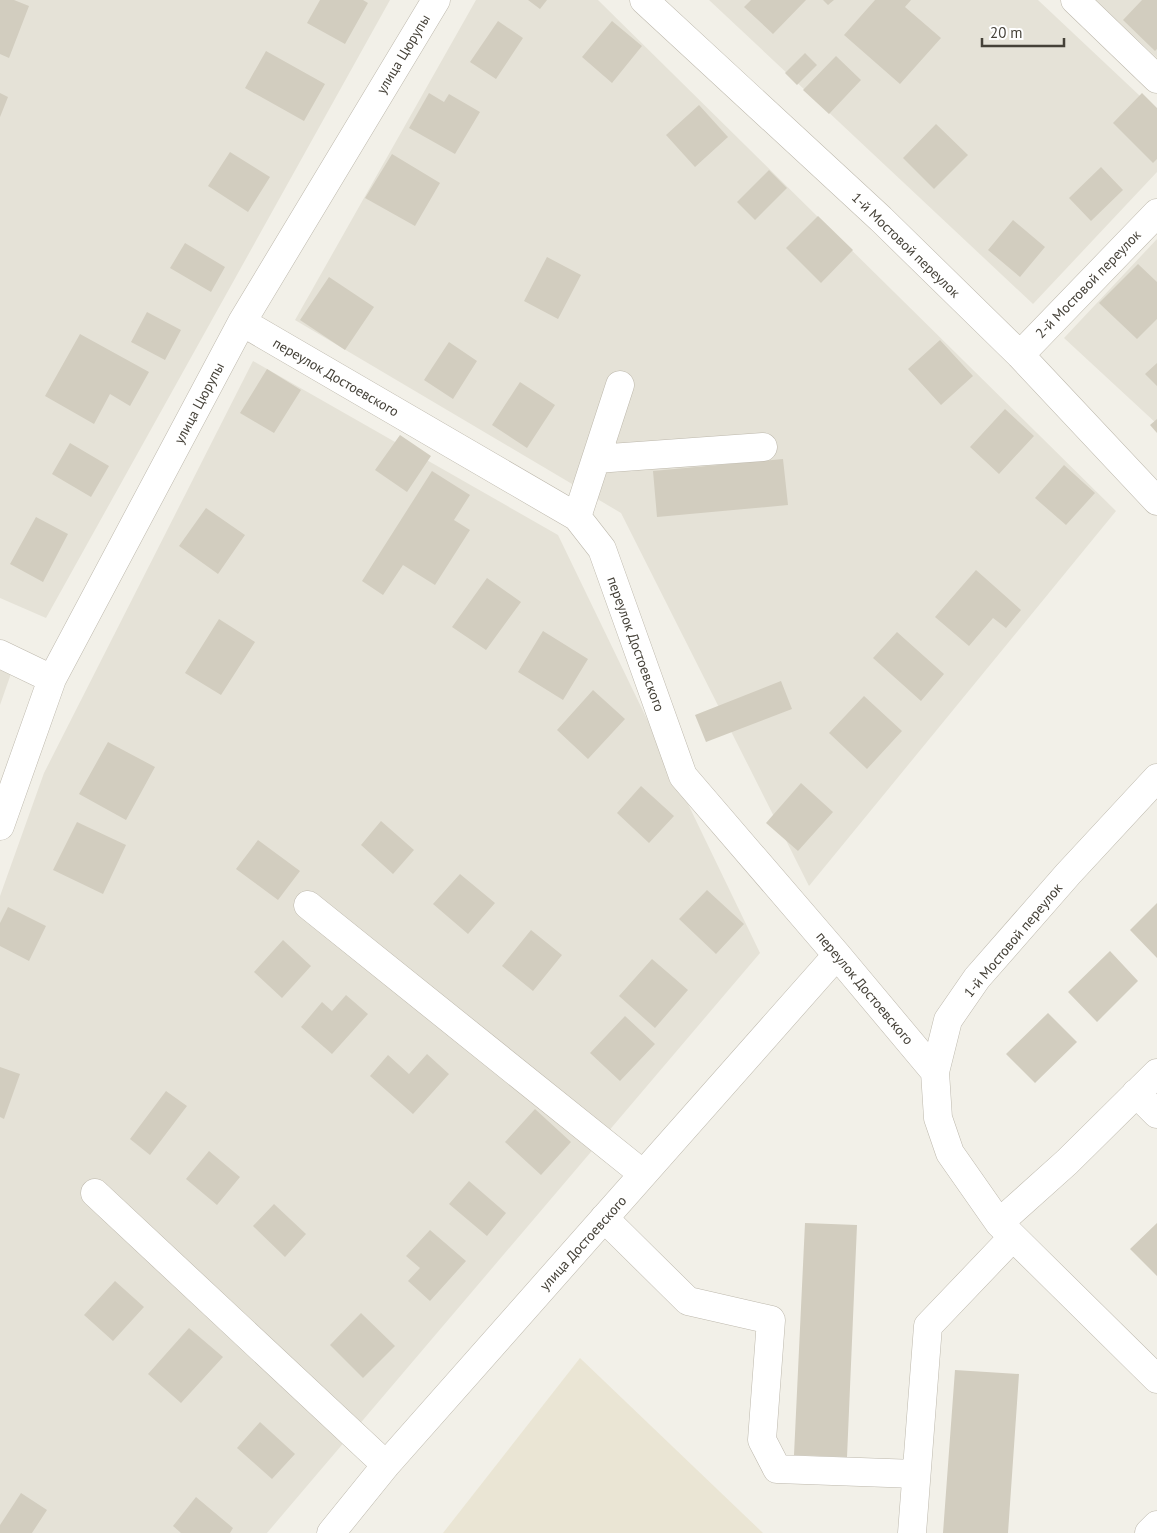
<svg xmlns="http://www.w3.org/2000/svg" width="1157" height="1533" viewBox="0 0 1157 1533" font-family="'PT Sans',sans-serif">
  <rect width="100%" height="100%" fill="#f2f0e8"/>
  <path fill="#e5e2d7" d="M0 0H390L46 618 0 598Z
    M476 0H598L1116 511 809 886 621 513 295 320Z
    M709 0H1038L1157 112V172L1033 304Z
    M1095 0H1157V58Z
    M1157 239V424L1064 338Z
    M253 361 558 535 760 953 267 1533H0V896L44 773Z
    M0 644 19 651 0 705Z"/>
  <path fill="#eae5d4" d="M580 1358 763 1533H443Z"/>
  <path fill="#d2cdbf" d="M0 0H14L29 6 9 58 0 54Z
    M320 0H363L368 3 345 44 307 23Z
    M528 0H547L540 9Z
    M751 0H806L773 34 744 7Z
    M823 0H834L828 5Z
    M875 0H911L905 7 941 38 900 84 844 35Z
    M1142 0H1157V49L1155 51 1123 20Z
    M498 21 523 38 496 79 470 62Z
    M612 21 642 46 612 83 582 57Z
    M266 51 325 84 304 121 245 88Z
    M805 53 817 65 797 85 785 73Z
    M836 56 861 80 829 114 803 90Z
    M0 93 8 97 0 117Z
    M429 93 444 102 449 94 480 112 455 154 409 128Z
    M1142 93 1157 108V159L1153 163 1113 123Z
    M699 105 728 137 695 167 666 135Z
    M936 124 968 155 934 189 903 158Z
    M230 152 270 177 248 212 208 186Z
    M392 154 440 183 415 226 365 198Z
    M1101 167 1123 190 1091 221 1069 198Z
    M769 170 787 188 755 220 737 202Z
    M818 216 853 250 821 283 786 248Z
    M1013 220 1045 247 1020 277 988 250Z
    M185 243 225 267 211 292 170 268Z
    M547 257 581 275 558 319 524 301Z
    M1138 264 1157 282V319L1137 339 1099 303Z
    M329 277 374 307 345 350 300 320Z
    M147 312 181 330 165 360 131 342Z
    M80 334 149 372 130 406 110 394 94 424 45 396Z
    M940 340 973 376 941 405 908 369Z
    M449 342 477 361 453 399 424 380Z
    M1157 363V386L1145 374Z
    M267 369 301 390 274 433 240 413Z
    M520 382 555 405 527 448 492 425Z
    M1005 409 1034 436 999 474 970 447Z
    M1157 419V433L1150 425Z
    M400 435 431 456 407 492 375 470Z
    M70 443 109 466 91 497 52 474Z
    M783 459 788 505 657 517 653 471Z
    M1064 465 1095 493 1066 525 1035 498Z
    M432 471 470 495 454 520 470 530 435 585 403 565 383 595 362 581Z
    M206 508 245 535 218 574 179 546Z
    M36 517 68 534 43 582 10 564Z
    M976 570 1021 610 1006 628 993 618 969 646 935 617Z
    M487 578 521 602 486 650 452 627Z
    M219 619 255 642 221 695 185 673Z
    M543 631 588 659 563 700 518 672Z
    M897 632 944 674 921 701 873 658Z
    M781 681 792 709 706 742 695 715Z
    M593 690 625 719 588 759 557 730Z
    M864 696 902 731 867 769 829 733Z
    M108 742 155 767 126 820 79 794Z
    M801 783 833 812 798 851 766 823Z
    M641 786 674 816 649 843 617 813Z
    M381 821 414 850 393 874 361 845Z
    M77 822 126 845 103 894 53 870Z
    M258 840 300 871 278 900 236 869Z
    M460 874 495 903 468 934 433 904Z
    M707 890 744 924 716 954 679 919Z
    M1157 903V958L1130 930Z
    M8 907 46 926 29 961 0 946V923Z
    M531 930 562 955 533 991 502 966Z
    M283 940 311 966 282 998 254 972Z
    M1110 951 1138 981 1097 1022 1068 992Z
    M652 959 688 990 655 1028 619 996Z
    M346 995 368 1014 332 1054 301 1027 322 1002 332 1011Z
    M1048 1013 1077 1042 1035 1083 1006 1054Z
    M625 1016 655 1044 620 1081 590 1053Z
    M427 1054 449 1074 413 1114 370 1076 388 1055 409 1074Z
    M0 1067 20 1074 4 1119 0 1117Z
    M166 1091 187 1106 150 1155 130 1139Z
    M535 1109 571 1142 541 1175 505 1142Z
    M209 1151 240 1177 217 1205 186 1179Z
    M469 1181 506 1213 487 1236 449 1204Z
    M274 1204 306 1234 285 1257 253 1226Z
    M805 1223 857 1225 847 1457 794 1455Z
    M1157 1223V1276L1130 1249Z
    M430 1230 466 1261 430 1301 408 1281 420 1268 406 1256Z
    M115 1281 144 1307 113 1341 84 1315Z
    M361 1313 395 1346 363 1378 330 1345Z
    M189 1328 223 1357 181 1403 148 1374Z
    M955 1370 1019 1374 1008 1533H943Z
    M260 1422 295 1454 272 1479 237 1448Z
    M21 1493 47 1510 32 1533H0V1525Z
    M196 1497 233 1528 230 1533H181L173 1526Z"/>
  <g fill="none" stroke-linecap="round" stroke-linejoin="round">
    <defs>
      <path id="minor" d="M644 0 881 219 1020 355 1157 501
        M1075 0 1157 79
        M242 322 577 517 602 549 683 776 837 955 935 1072
        M1020 355 1157 213
        M596 459 763 447
        M577 517 620 385
        M0 654 52 679
        M1157 778 1068 874 977 978 948 1020 935 1072 938 1118 950 1153 999 1223 1157 1379
        M0 826 52 679 242 322 436 0
        M308 905 643 1174
        M1136 1093 1157 1114
        M95 1193 386 1465
        M604 1218 688 1301 771 1320 762 1440 777 1469 916 1474
        M999 1223 1067 1162 1157 1073
        M331 1533 386 1465 837 955
        M912 1533 928 1326 1013 1237
        M1149 1533 1157 1525"/>
    </defs>
    <use href="#minor" stroke="#bdb8ac" stroke-width="29"/>
    <use href="#minor" stroke="#fff" stroke-width="28"/>
  </g>
  <g text-anchor="middle" dominant-baseline="central" stroke-width="4" stroke-linejoin="round" paint-order="stroke">
    <g font-size="14" fill="#454138" stroke="#fff">
      <text transform="translate(403 54) rotate(-59)">улица Цюрупы</text>
      <text transform="translate(906 245) rotate(44)">1-й Мостовой переулок</text>
      <text transform="translate(1088 284) rotate(-46)">2-й Мостовой переулок</text>
      <text transform="translate(336 377) rotate(30)">переулок Достоевского</text>
      <text transform="translate(199 403) rotate(-62)">улица Цюрупы</text>
      <text transform="translate(636 644) rotate(70)">переулок Достоевского</text>
      <text transform="translate(1013 940) rotate(-50)">1-й Мостовой переулок</text>
      <text transform="translate(865 988) rotate(50)">переулок Достоевского</text>
      <text transform="translate(583 1243) rotate(-48)">улица Достоевского</text>
    </g>
  </g>
  <path d="M982 38v8h82v-8" fill="none" stroke="#454138" stroke-width="2.5"/>
  <text x="990" y="38" font-size="15" fill="#454138" stroke="#ffffff" stroke-width="4" paint-order="stroke">20 m</text>
</svg>
